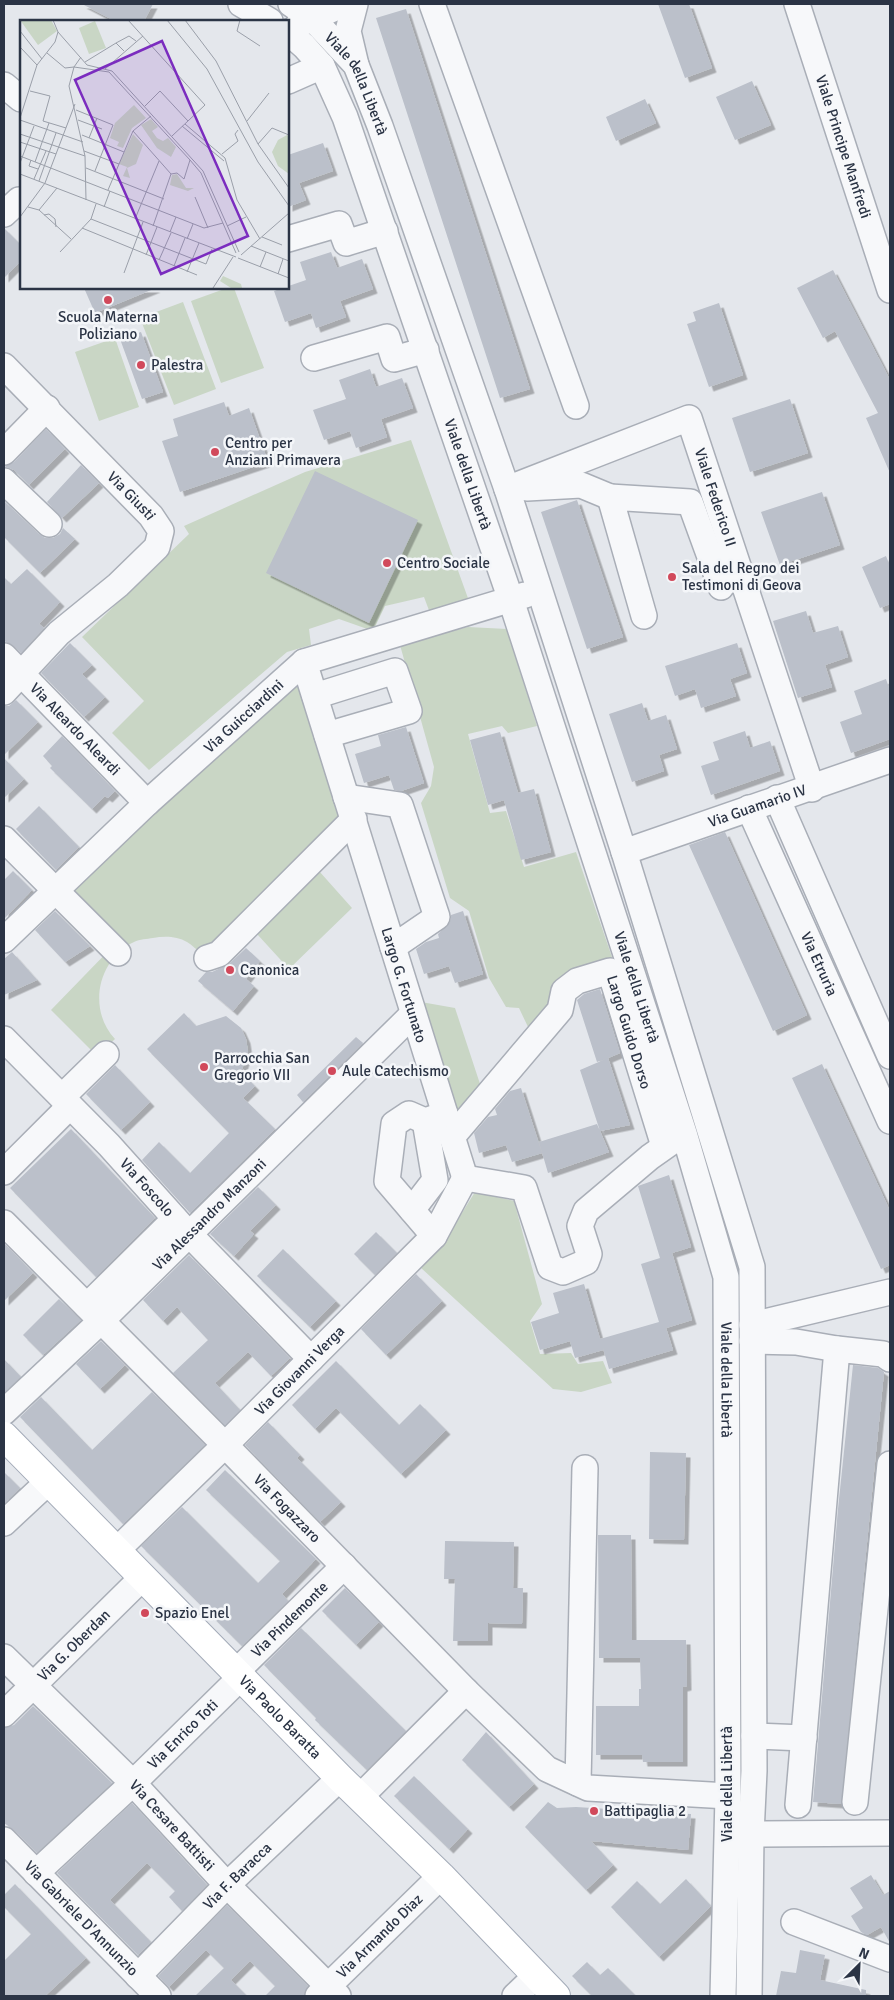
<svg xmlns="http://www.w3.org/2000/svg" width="894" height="2000" viewBox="0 0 894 2000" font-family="Signika,sans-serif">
  <defs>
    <filter id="shadow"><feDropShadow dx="4.5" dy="4.5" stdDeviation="0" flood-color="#0004"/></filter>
  </defs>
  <rect width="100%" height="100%" fill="#e4e7ec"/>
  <path fill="#c9d6c5" d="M227 288H234L264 368 221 383 191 301Z
    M183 302 216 389 174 405 140 318Z
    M115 338 139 407 99 421 75 352Z
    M411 440 469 601 430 613 424 597 385 606 373 631 339 619 309 629 311 645 287 652 149 770 112 733 144 701 82 637 189 534 184 526 305 472Z
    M468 627 507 629 537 726 508 733 502 726 468 734 490 813 506 811 524 867 576 852 614 963 558 994 529 1029 519 1008 506 1007 489 978 469 911 450 898 421 803 431 786 434 767 400 645Z
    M300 685 339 819 202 954C197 950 192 945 187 942 177 936 164 936 153 938 147 939 140 939 134 942 98 959 87 1009 115 1039L97 1056 51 1010 116 943 63 891 267 707Z
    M319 871 352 908 289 969 257 934Z
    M421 1002 455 1008 483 1093 456 1117Z
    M475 1192 514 1201 542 1304 530 1321 540 1354 571 1353 578 1364 603 1361 612 1383 581 1392 553 1389 420 1267 447 1237Z"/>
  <path fill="#bbc0ca" filter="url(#shadow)" d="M82 4H153L144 21H115Z
    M658 4H689L712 68 685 78Z
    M406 9 530 389 500 398 376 18Z
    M752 81 771 125 735 140 716 97Z
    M645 99 656 123 616 141 606 117Z
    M323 143 333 171 299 183 306 200 288 207V155Z
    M4 228 21 245V261L4 278Z
    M331 252 337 268 362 259 373 289 340 301 346 317 316 328 311 313 285 322 274 291 306 280 300 262Z
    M833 270 890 380V473L866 418 878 413 835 331 823 338 797 288Z
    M84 288H156L95 313Z
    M719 303 743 375 709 387 687 324 696 321 693 312Z
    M141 332 163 392 142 399 120 339Z
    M370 369 376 387 402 378 413 408 381 419 387 437 356 448 350 431 324 440 313 410 346 399 339 380Z
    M790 399 808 453 750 472 732 418Z
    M224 402 229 416 249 408 268 462 180 492 162 441 178 436 173 419Z
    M46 429 65 449 29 485 14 470 4 466 14 462Z
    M81 465 99 483 62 518 47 502Z
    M315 471 418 520 369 623 266 573Z
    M822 492 840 545 780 565 761 512Z
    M577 500 623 637 587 649 541 512Z
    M4 501 39 534 45 538H53L60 534 63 528 75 539 40 573 4 537Z
    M886 556 890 566V604L880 608 862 567Z
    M27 569 60 602 39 624 44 628 21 653 14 646 4 641V577L11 584Z
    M806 611 813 633 838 626 848 657 825 665 832 687 798 698 773 621Z
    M70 643 92 665 82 674 105 697 84 717 41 673Z
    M737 643 747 673 730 679 736 696 701 708 695 689 675 696 665 666Z
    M886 679 890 691V739L851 753 840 722 862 714 854 691Z
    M16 700 38 722 4 755V706H9Z
    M642 703 648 721 666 715 677 749 659 755 664 771 632 782 609 714Z
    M406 727 424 783 401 791 394 790 389 775 364 783 355 754 381 746 378 735Z
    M745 731 750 748 770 741 780 771 711 795 701 766 719 760 713 742Z
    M500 732 518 793 534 789 551 852 521 860 504 800 488 805 470 740Z
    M62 736 115 791 108 798 105 796 92 809 50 768 52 766 43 756Z
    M4 758 24 779 4 798Z
    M39 806 79 847 56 870 16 829Z
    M725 832 807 1015 773 1031 689 845Z
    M13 871 32 890 4 919V880Z
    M55 911 90 946 65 962 35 930Z
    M463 911 483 974 455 983 449 966 424 974 416 949 426 942 439 938 438 934 450 922 451 915Z
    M246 948 260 961 246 979 254 986 233 1011 198 981 206 972H212L229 964Z
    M12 952 37 980 4 995V959Z
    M600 989 620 1053 608 1058 630 1125 600 1131 580 1070 608 1058 597 1062 577 1000 584 994Z
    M184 1013 196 1026 226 1016 241 1028 246 1039 248 1052 241 1072 255 1086 243 1098 275 1129 190 1213 142 1160 159 1142 190 1173 229 1133 147 1049Z
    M356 1037 363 1043 303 1102 297 1095Z
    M822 1064 890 1211V1265L881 1269 792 1078Z
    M115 1065 150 1102 121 1130 86 1094Z
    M521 1088 542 1153 512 1162 506 1145 479 1153 474 1133 488 1117 497 1115 495 1109 510 1091Z
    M597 1124 609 1152 548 1173 539 1142Z
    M71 1129 155 1218 96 1277 10 1188Z
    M669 1175 691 1247 672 1253 692 1320 666 1328 673 1350 609 1369 603 1348V1350L575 1358 570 1341 540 1350 531 1322 559 1313 553 1293 584 1284 600 1339 659 1322 641 1264 660 1258 638 1186Z
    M258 1187 276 1205 250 1231 254 1234 234 1256 210 1234Z
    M376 1232 397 1253 375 1275 354 1254Z
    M4 1243 33 1273 4 1301Z
    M283 1249 336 1301 310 1327 257 1276Z
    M189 1255 290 1358 271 1376 248 1352 215 1383 240 1410 225 1425 173 1373 208 1340 177 1307 163 1321 143 1300Z
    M416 1274 442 1301 386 1355 361 1329Z
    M59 1299 81 1320 43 1355 23 1335Z
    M101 1341 125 1365 100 1389 76 1364Z
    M4 1359 21 1377 4 1393Z
    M336 1361 399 1425 420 1404 446 1430 401 1474 336 1408 315 1429 292 1405Z
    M853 1365 878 1368 884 1372 841 1804 813 1802 838 1509Z
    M152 1392 205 1445 123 1524 20 1417 41 1397 92 1450Z
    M268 1422 300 1455 297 1458 341 1502 320 1522 245 1445Z
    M650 1452 686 1453 684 1540 649 1539Z
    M225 1470 316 1559 282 1594 288 1601 242 1646 141 1546 182 1507 258 1583 280 1561 206 1490Z
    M4 1472 20 1488 4 1504Z
    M598 1535H631L632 1640H686L687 1686 683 1687V1762H643L642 1755H596V1706H639V1689H641L640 1658H599Z
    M445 1541 514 1542 513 1588H523L522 1624 488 1623V1641H453L455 1579H444Z
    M345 1588 379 1622 356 1645 322 1611Z
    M301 1628 406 1731 367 1770 315 1720 316 1718 264 1665Z
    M33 1706 112 1783 37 1853 14 1830 4 1823V1728L14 1725Z
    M486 1732 534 1784 509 1807 462 1760Z
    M414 1776 468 1829 449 1849 394 1796Z
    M548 1802 557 1808 576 1807 691 1814 688 1850 591 1841 613 1865 586 1890 525 1827Z
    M132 1803 207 1885 182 1911 169 1897 175 1891 147 1863 110 1900 151 1942 138 1955 57 1873Z
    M871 1875 883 1895 890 1891V1943L881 1927 867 1935 861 1932 851 1916 863 1908 850 1888Z
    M686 1879 711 1906 659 1957 611 1907 637 1881 660 1904Z
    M15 1884 86 1958 45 1996H4V1961L31 1934 4 1907V1895Z
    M227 1905 308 1986 304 1996H265L275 1986 250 1961 231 1980 247 1996H195L224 1968 206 1950 169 1987 158 1976Z
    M800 1950 825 1955 820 1980 866 1990V1996H776L781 1971 796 1973Z
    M587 1962 600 1975 608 1968 636 1996H592L572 1976Z"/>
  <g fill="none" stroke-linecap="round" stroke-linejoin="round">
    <defs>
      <g id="minor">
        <path d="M241 4 270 21"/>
        <path id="s1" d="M291 4 313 19 356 65 380 126 507 489 624 852 752 1267 754 1771 751 1834 749 1996"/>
        <path d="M355 4 348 31 356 65"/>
        <path d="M432 4 576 406"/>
        <path id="s2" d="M797 4 890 290"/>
        <path d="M298 25 344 4"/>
        <path id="s3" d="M288 32 304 46 322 66 345 117 511 600 684 1133 726 1277 728 1796 723 1996"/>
        <path d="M288 81 322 66"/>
        <path d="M4 85 21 99"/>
        <path d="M4 214 19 200"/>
        <path d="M288 239 339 224 346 243 385 231"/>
        <path d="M314 358 387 337 394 359 426 350"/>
        <path id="s4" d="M4 366 151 516 161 531 157 547 118 585 59 633 4 692"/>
        <path d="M4 452 47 408"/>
        <path d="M4 481 49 524"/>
        <path d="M527 488 581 485 610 497"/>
        <path id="s5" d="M507 489 689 418 812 789"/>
        <path d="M644 616 610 497 690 502 721 587"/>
        <path id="s6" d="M4 656 147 803"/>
        <path id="s7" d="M304 662C357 835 410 1007 465 1178"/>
        <path d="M315 696 395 671 409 711 327 735"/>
        <path d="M346 797 400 805 437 917 393 947"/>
        <path d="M777 798 890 1056"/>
        <path id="s8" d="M749 808 890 1121"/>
        <path d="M4 839 118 953"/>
        <path id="s9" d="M624 852 890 760"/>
        <path id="s10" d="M4 940 147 803 304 662 525 595"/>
        <path d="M207 958 219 954 354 819"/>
        <path id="s11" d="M4 1039 109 1145 188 1233 311 1359"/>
        <path d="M62 1097 106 1054"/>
        <path id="s12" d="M452 1137 560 1010 564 991 577 981 610 971 664 1146"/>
        <path d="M4 1172 70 1106"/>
        <path d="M465 1178 524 1188 550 1267 563 1272 586 1262 589 1254 580 1226 586 1211 650 1157 677 1138"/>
        <path d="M412 1210 435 1180 425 1121"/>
        <path id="s13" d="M4 1223 225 1445 466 1691 547 1769 588 1788 728 1796"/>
        <path d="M434 1236 387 1181 394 1124 409 1114 425 1121 445 1114"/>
        <path d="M87 1306 175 1219"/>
        <path d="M752 1325 890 1292"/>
        <path d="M752 1341 796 1342 837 1349"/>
        <path id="s14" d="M4 1412 101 1321 412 1015"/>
        <path d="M4 1523 48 1482"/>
        <path id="s15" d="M117 1550 225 1445 434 1236 465 1178"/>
        <path id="s16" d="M4 1657 133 1783 227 1885 338 1996"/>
        <path id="s17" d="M236 1672 344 1566"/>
        <path id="s18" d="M4 1714 143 1577"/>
        <path d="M754 1736 804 1738"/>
        <path d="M578 1783 585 1468"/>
        <path d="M360 1797 466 1691"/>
        <path d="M855 1802 890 1464"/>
        <path d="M798 1805 837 1349 883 1354 890 1359"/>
        <path d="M751 1834 890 1833"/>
        <path id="s19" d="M4 1840 158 1996"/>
        <path id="s20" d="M36 1873 133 1783 241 1677"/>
        <path d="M794 1922 890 1959"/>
        <path id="s21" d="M138 1976 227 1885 340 1778"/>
        <path id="s22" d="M318 1996 441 1876"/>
        <path d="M515 1996 536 1976"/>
      </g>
      <g id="major">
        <path id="s23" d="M4 1436 340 1778 441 1876 556 1996"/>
      </g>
    </defs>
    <use href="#minor" stroke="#a9aeb7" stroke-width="28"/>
    <use href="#major" stroke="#a3abb8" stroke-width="30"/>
    <use href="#minor" stroke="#f7f8fa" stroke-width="25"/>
    <use href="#major" stroke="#fff" stroke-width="28"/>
  </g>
  <g fill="#d1495b" stroke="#f4f6f9" stroke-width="2">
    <circle cx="108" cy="300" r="5"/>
    <circle cx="141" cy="365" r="5"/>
    <circle cx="215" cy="452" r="5"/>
    <circle cx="387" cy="563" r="5"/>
    <circle cx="672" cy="577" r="5"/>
    <circle cx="230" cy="970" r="5"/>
    <circle cx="204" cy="1067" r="5"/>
    <circle cx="332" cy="1071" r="5"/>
    <circle cx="145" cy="1613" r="5"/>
    <circle cx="594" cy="1811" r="5"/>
  </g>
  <g text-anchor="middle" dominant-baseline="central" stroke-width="5" stroke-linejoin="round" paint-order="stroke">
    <g font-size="15" fill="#2b3445" stroke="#f4f6f9">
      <text stroke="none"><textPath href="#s1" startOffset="106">Viale della Libertà</textPath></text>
      <text stroke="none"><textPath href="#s2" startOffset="150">Viale Principe Manfredi</textPath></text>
      <text stroke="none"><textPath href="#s3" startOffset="482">Viale della Libertà</textPath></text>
      <text stroke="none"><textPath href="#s4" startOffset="182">Via Giusti</textPath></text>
      <text stroke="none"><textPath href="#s5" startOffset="279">Viale Federico II</textPath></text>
      <text stroke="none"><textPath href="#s10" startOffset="328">Via Guicciardini</textPath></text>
      <text stroke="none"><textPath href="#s6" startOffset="102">Via Aleardo Aleardi</textPath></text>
      <text stroke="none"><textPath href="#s9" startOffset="141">Via Guamario IV</textPath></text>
      <text stroke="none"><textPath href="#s8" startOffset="171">Via Etruria</textPath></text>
      <text stroke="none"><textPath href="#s7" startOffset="338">Largo G. Fortunato</textPath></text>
      <text stroke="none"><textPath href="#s3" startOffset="1022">Viale della Libertà</textPath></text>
      <text stroke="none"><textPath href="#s12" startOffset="301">Largo Guido Dorso</textPath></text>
      <text stroke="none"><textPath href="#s11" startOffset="206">Via Foscolo</textPath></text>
      <text stroke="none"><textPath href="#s14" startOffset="285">Via Alessandro Manzoni</textPath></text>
      <text stroke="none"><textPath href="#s15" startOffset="256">Via Giovanni Verga</textPath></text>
      <text stroke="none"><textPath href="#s3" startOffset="1428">Viale della Libertà</textPath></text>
      <text stroke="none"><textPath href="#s13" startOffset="402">Via Fogazzaro</textPath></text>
      <text stroke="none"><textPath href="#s17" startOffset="75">Via Pindemonte</textPath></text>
      <text stroke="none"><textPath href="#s18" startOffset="98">Via G. Oberdan</textPath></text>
      <text stroke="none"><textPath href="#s23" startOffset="394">Via Paolo Baratta</textPath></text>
      <text stroke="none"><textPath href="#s20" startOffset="202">Via Enrico Toti</textPath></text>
      <text transform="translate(727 1784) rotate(-90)">Viale della Libertà</text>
      <text stroke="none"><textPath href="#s16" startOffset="238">Via Cesare Battisti</textPath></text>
      <text stroke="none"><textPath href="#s21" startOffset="141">Via F. Baracca</textPath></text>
      <text stroke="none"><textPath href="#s19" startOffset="110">Via Gabriele D'Annunzio</textPath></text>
      <text stroke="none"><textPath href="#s22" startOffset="86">Via Armando Diaz</textPath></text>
    </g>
    <g font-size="15" fill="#2b3445" stroke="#f4f6f9" text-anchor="start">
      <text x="108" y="317" text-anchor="middle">Scuola Materna<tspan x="108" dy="17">Poliziano</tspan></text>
      <text x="151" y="365">Palestra</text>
      <text x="225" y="443">Centro per<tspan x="225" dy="17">Anziani Primavera</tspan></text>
      <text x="397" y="563">Centro Sociale</text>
      <text x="682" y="568">Sala del Regno dei<tspan x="682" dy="17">Testimoni di Geova</tspan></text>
      <text x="240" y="970">Canonica</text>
      <text x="214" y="1058">Parrocchia San<tspan x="214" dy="17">Gregorio VII</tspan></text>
      <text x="342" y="1071">Aule Catechismo</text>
      <text x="155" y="1613">Spazio Enel</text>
      <text x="604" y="1811">Battipaglia 2</text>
    </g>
  </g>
  <g transform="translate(20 20)">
    <rect width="269" height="269" fill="#e4e7ec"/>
    <path d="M0 0H31L37 11 18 25ZM75 1 86 28 69 34 59 8ZM114 85 126 98 112 108 103 128 97 126 99 122 90 118 95 103ZM131 99 138 107 132 111 137 118 143 121 148 118 156 127 151 137 137 128 121 105ZM113 114 123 125 116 144 107 148 110 158 103 156 107 147 99 144ZM267 115 269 116V154L258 146 252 132 258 120ZM157 154 166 168H174L168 171 150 165 152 155ZM203 256 221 264 222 268H211L200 261Z" fill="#c9d6c5"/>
    <path fill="none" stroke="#9a9fa9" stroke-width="1" d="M108 0 185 85 152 116M147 0 187 49 238 142 269 186M165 0 196 41 238 124 269 168M220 0 217 11 240 26M0 11 22 39M38 12 67 45 92 51 183 151 219 232M96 23 109 16 116 21M1 28 17 45M27 33 45 48 54 47 61 37M65 42 96 23 104 31M85 49 123 16M10 71 30 76 23 101 46 108M125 86 140 71 168 101M56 90 93 105 75 151M0 98 17 45 35 22 38 12 33 0M0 100 63 122M58 100 82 109M227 101 249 73M165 104 205 138 217 180 240 219M162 106 204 141M113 111 151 154M0 114 65 136M62 115 104 132M69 118 77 98M0 122 36 134M238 124 252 108 269 115M64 131 99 144M202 134 218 121 215 114 218 110M0 136 184 208 203 203M11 140 9 146 18 149M15 142 29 103M0 143 14 106M66 148 144 179M0 154 216 237M151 154 157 153 164 159 170 140M14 159 26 131M19 161 36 113M88 170 113 111 131 96M175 177 188 208M66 180 65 136 49 66 54 47 89 52 170 140 181 153 216 233M8 187 19 190 51 219M84 187 90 171M19 190 37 168M24 195 29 194 35 199 36 207M0 197 25 163 55 84M71 199 186 244 192 229M115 199 139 141M133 206 151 154M207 206 226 197M62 208 177 255M150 212 156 197M242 217 262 225M167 219 173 204M231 226 269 241M40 232 71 199 76 184M126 235 137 207M221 235 269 193M218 238 269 258M139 240 151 213M154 246 165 218M240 247 246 232M167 252 179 223M104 253 123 202M258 254 263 239M193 268 213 237"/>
    <path fill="#7b2cbf" fill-opacity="0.15" stroke="#7b2cbf" stroke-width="2.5" d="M142 21 228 216 141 254 55 60Z"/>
    <rect width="269" height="269" fill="none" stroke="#2b3445" stroke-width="2.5"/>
  </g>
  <rect width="894" height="2000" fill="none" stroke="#2b3445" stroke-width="10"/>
  <g transform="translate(859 1965) rotate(24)" stroke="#f4f6f9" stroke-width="4" paint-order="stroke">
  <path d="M0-4L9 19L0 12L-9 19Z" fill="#2b3445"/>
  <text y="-8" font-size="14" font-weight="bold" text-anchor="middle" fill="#2b3445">N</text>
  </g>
</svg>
